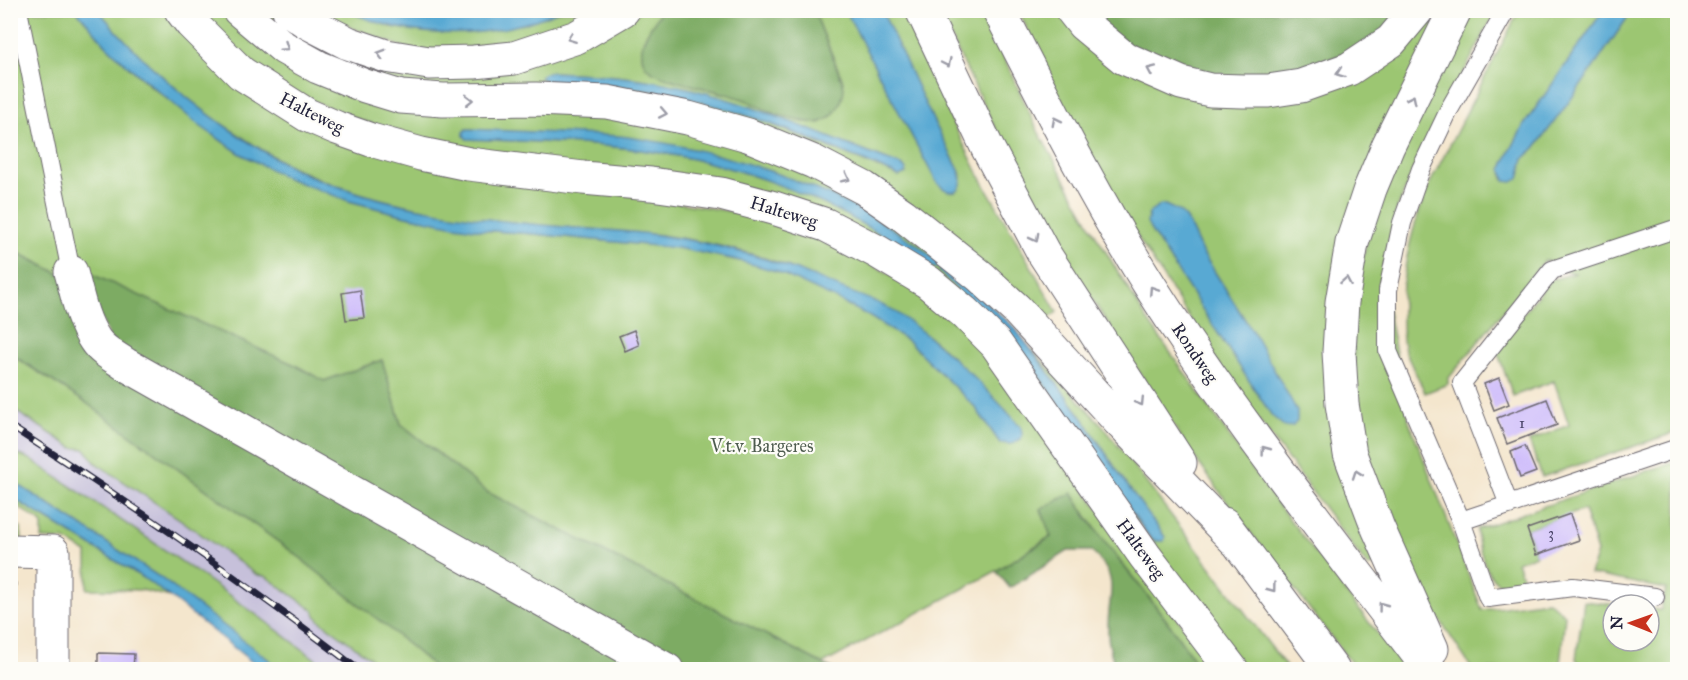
<svg xmlns="http://www.w3.org/2000/svg" width="1688" height="680" viewBox="0 0 1688 680" font-family="'IM FELL Great Primer',serif">
  <rect width="100%" height="100%" fill="#fdfcf7"/>
  <filter id="ink" filterUnits="userSpaceOnUse"><feTurbulence type="fractalNoise" baseFrequency=".0167" numOctaves="2"/><feDisplacementMap in="SourceGraphic" scale="12" xChannelSelector="R" yChannelSelector="G"/><feConvolveMatrix kernelMatrix="1 2 1 2 8 2 1 2 1" color-interpolation-filters="sRGB"/></filter>
  <filter id="wash" filterUnits="userSpaceOnUse"><feTurbulence type="fractalNoise" baseFrequency=".008" numOctaves="4" result="noise"/><feDisplacementMap in="SourceGraphic" scale="24" xChannelSelector="R" yChannelSelector="G"/><feGaussianBlur stdDeviation="1.35" result="paint"/><feColorMatrix in="noise" values="0 0 0 0 0 0 0 0 0 0 0 0 0 0 0 0 0 1.4 0 .05"/><feComposite in="paint" operator="in"/></filter>
  <g filter="url(#wash)">
    <rect width="100%" height="100%" fill="#f4e6cd"/>
    <path fill="#c6c0da" d="M10 408 73 448H82L89 452 93 460 103 468 181 520 257 575 265 576 314 610 319 620 385 669H328L196 572 30 459 11 451Z"/>
    <path fill="#9cc672" stroke="#5f7456" stroke-width="1.5" fill-rule="evenodd" d="M10 11H77L106 45 127 65 149 85 217 138 241 154 349 201 406 216 481 230 534 234 677 248 708 254 753 264 776 271 809 285 867 315 907 340 975 407 1000 443 1007 411C981 388 960 361 933 340 915 326 895 317 875 306 835 286 795 267 752 254 723 246 691 239 661 235 624 231 586 230 548 226 467 218 383 207 308 174 286 165 265 152 245 139 189 104 141 61 99 11H166L240 84 585 187 775 219 903 280 981 345 1209 662 1210 669H1199C1163 607 1109 555 1072 493L1041 509 1051 536 996 571 823 664 487 492 401 424 382 360 324 381 293 364 68 278 11 249Z
      M193 11H224L290 65 695 130 823 178 952 264 1104 427 1288 669H1245L1089 456 865 233 423 145 283 89ZM467 129 624 137 690 149 734 160 773 172 828 194 940 266 937 268 931 267C861 218 790 183 706 162 629 143 547 142 467 139L464 136ZM1025 358 1041 362 1082 417 1124 481 1164 537 1156 541 1148 535 1068 420 1054 397Z
      M250 11H272L287 21 369 62 611 31 640 11H661L646 35 643 41 668 79 734 96 750 101 774 114 803 122 820 123 834 114 843 81 814 11H846L885 86 936 181C942 185 947 193 955 191L962 178 959 170 933 120 882 11H903L952 121 978 173 1057 312 1042 323 794 145 372 80ZM551 72 607 75 641 79 688 88 753 108 903 166 906 173 899 176 757 119 714 105 658 92 618 86 572 83Z
      M308 11H347L391 27 425 32 466 33 485 31 524 23 559 11H604L544 41 416 52Z
      M407 11H504C469 14 442 18 407 11Z
      M938 11H982L1038 131 1097 237 1146 318 1270 494 1405 669H1356L1230 506 1190 451 1036 212Z
      M1019 11H1445L1340 257 1379 561 1368 567 1229 380 1110 194 1040 58ZM1165 205 1182 214 1189 224 1202 252 1254 334 1297 411 1272 416 1150 229Z
      M1466 11H1496L1413 169 1395 215 1385 259 1382 281 1409 421 1482 610 1548 601 1565 615 1560 664 1564 669H1472L1426 599 1360 454 1351 305 1384 174Z
      M1519 11H1603L1524 125 1504 163 1502 169 1503 179 1519 178 1524 158 1535 148 1582 84 1632 11H1677V432L1542 477 1529 441 1569 425 1554 381 1513 396 1496 348 1550 280 1576 273 1566 271 1545 260 1448 379V384L1425 393C1419 379 1411 365 1405 351 1402 341 1402 329 1402 319 1400 272 1412 226 1430 183Z
      M10 354 85 402 302 559 306 563 385 625 437 669H385L319 620 313 610 265 576 257 575 181 520 103 468C100 466 96 464 94 461 85 451 91 448 73 448L11 408Z
      M10 451 30 459C131 527 233 594 328 669H281L161 578 11 480Z
      M1677 461V669H1584L1576 659 1584 601 1618 605H1613V641H1649V609L1661 610 1666 589 1590 574 1597 552 1584 510 1527 529 1536 555 1517 562 1525 585C1502 589 1492 584 1484 562 1480 550 1477 542 1477 529Z
      M11 497 142 577 170 597 142 590 87 589V553L65 540 42 539V523L11 502Z
      M10 518 21 528 22 540H11Z"/>
    <path fill="#7dab64" stroke="#506650" stroke-width="1.5" d="M661 11H814L844 86C844 95 841 104 835 112 825 125 813 124 799 120 790 117 781 117 772 113 764 110 756 104 748 101 738 97 727 94 717 91 702 87 652 78 645 65 634 45 652 26 661 11Z
      M1083 11H1407L1367 46 1259 83 1159 66Z
      M10 249 68 278 82 326 655 669H437L385 625 306 563 302 559 85 402 11 354Z
      M80 269 293 364 324 381 382 360 401 424 487 492 833 669H677L115 351Z
      M1072 493C1108 555 1163 607 1199 669H1116C1112 657 1107 642 1108 628 1108 592 1122 579 1091 551H1068L1010 588 996 571 1051 537 1041 509Z"/>
    <path fill="#59a9d3" stroke="#3e6687" stroke-width="1.5" d="M77 11H99C141 61 189 103 244 139 264 152 285 165 308 175 385 207 471 219 554 226 590 230 628 230 664 236 707 242 750 253 791 268 808 274 823 281 840 288 857 295 883 303 897 313 943 345 984 385 1021 427L1022 435 1021 439 1011 444 1000 443 975 407 907 340 867 315 836 299 776 271 733 259 677 248 534 234 481 230 455 226 406 216 349 201 287 178 241 154 200 126 127 65 106 45Z
      M347 11H407L427 15 445 16 504 11H559C491 41 415 41 347 11Z
      M846 11H882L933 120 959 170C968 193 949 199 936 181L885 86Z
      M1603 11H1632L1582 84 1535 148 1524 158 1519 178 1513 182 1505 181 1502 170 1504 163 1524 125Z
      M551 72C597 74 643 77 687 88 762 106 831 140 903 166L906 170V173L899 176C821 142 741 108 657 92 621 85 584 84 547 81L540 78 543 74Z
      M467 129C505 131 543 132 581 134 596 135 612 135 627 137 723 150 827 184 908 239 920 246 930 256 941 264L937 268 931 267C861 218 790 183 706 162 628 143 546 142 467 139L464 136V132Z
      M1161 205H1165L1176 210 1182 214 1189 224 1202 252 1254 334 1297 411V421L1293 426 1285 427 1272 416 1150 229 1147 223 1149 213Z
      M945 266 1014 327 1082 417 1124 481 1165 537 1164 541H1156L1148 535 1068 420 1054 397 1025 358 939 271 941 268Z
      M11 480 161 578 281 669H261L170 597 142 577 11 497Z"/>
    <g id="blocks">
      <path fill="#cab7fb" d="M360 290 364 318 346 320 342 293Z
        M634 330 639 345 625 351 619 336Z
        M1499 378 1509 404 1494 410 1484 384Z
        M1547 399 1557 425 1507 444 1497 418Z
        M1525 446 1536 472 1520 478 1511 452Z
        M1570 514 1579 540 1536 555 1527 529Z
        M10 583H16V643H10Z
        M98 653 134 654 133 670H98Z"/>
    </g>
  </g>
  <g filter="url(#ink)">
    <use href="#blocks" fill-opacity="0" stroke="#6c676e" stroke-width="1.5"/>
    <g fill="none" stroke-linecap="round" stroke-linejoin="round">
      <defs>
        <path id="lane" d="M18 10 71 272
          M1506 10 1450 108 1421 169 1402 223 1388 290V351L1461 521 1488 598 1573 587 1655 597
          M1509 505 1462 383 1552 270 1678 228
          M1461 521 1678 448"/>
        <path id="street" d="M181 10 191 23 241 73 307 115 337 128 371 140 421 154 469 164 583 178 651 184 721 194 774 208 826 225 878 252 928 282 965 313 996 344 1145 556 1232 670
          M71 272C77 294 82 321 95 340 102 351 115 357 125 364L667 670
          M10 551 53 552V670"/>
        <path id="primary" d="M239 10 284 48 318 67 365 86 401 97 443 100 536 99 607 102 688 118 748 135 814 162 864 188 903 215 980 276 1016 309 1119 421 1236 541
          M289 10 307 22 348 43 386 56 429 63 474 62 514 58 577 37 623 10
          M922 10 987 147 1043 252 1180 463
          M999 10C1048 105 1095 199 1152 289 1236 421 1335 544 1430 670
          M1072 10 1083 24 1124 58 1181 83 1210 90 1243 91H1268L1301 86 1349 69 1391 41 1417 10
          M1224 524 1333 670
          M1432 649 1378 528 1350 454 1342 404 1339 352 1342 302 1352 243 1370 189 1388 146 1455 10"/>
      </defs>
      <use href="#lane" stroke="#6c676e" stroke-width="20"/>
      <use href="#street" stroke="#6c676e" stroke-width="35"/>
      <use href="#primary" stroke="#6c676e" stroke-width="35"/>
      <use href="#lane" stroke="#fff" stroke-width="18"/>
      <use href="#street" stroke="#fff" stroke-width="33"/>
      <use href="#primary" stroke="#fff" stroke-width="33"/>
      <defs>
        <path id="rail" d="M10 426C130 503 247 583 359 670"/>
      </defs>
      <use href="#rail" stroke="#22223b" stroke-width="7"/>
      <use href="#rail" stroke="#fdfcf7" stroke-width="4.5" stroke-dasharray="14" stroke-linecap="butt"/>
    </g>
    <defs><path id="oneway-chevron" d="M-2-3.5L2.5 0L-2 3.5" fill="none" stroke-width="1.6" stroke-linecap="round" stroke-linejoin="round" transform="scale(1.5)"/></defs>
    <g stroke="#9c9ca7">
      <use href="#oneway-chevron" transform="translate(571 38) rotate(159)"/>
      <use href="#oneway-chevron" transform="translate(285 47) rotate(34)"/>
      <use href="#oneway-chevron" transform="translate(381 54) rotate(-164)"/>
      <use href="#oneway-chevron" transform="translate(947 63) rotate(65)"/>
      <use href="#oneway-chevron" transform="translate(1151 70) rotate(-156)"/>
      <use href="#oneway-chevron" transform="translate(1340 73) rotate(160)"/>
      <use href="#oneway-chevron" transform="translate(1412 99) rotate(-64)"/>
      <use href="#oneway-chevron" transform="translate(469 100) rotate(-1)"/>
      <use href="#oneway-chevron" transform="translate(663 113) rotate(11)"/>
      <use href="#oneway-chevron" transform="translate(1056 121) rotate(-117)"/>
      <use href="#oneway-chevron" transform="translate(846 178) rotate(27)"/>
      <use href="#oneway-chevron" transform="translate(1035 238) rotate(62)"/>
      <use href="#oneway-chevron" transform="translate(1346 281) rotate(-80)"/>
      <use href="#oneway-chevron" transform="translate(1153 290) rotate(-123)"/>
      <use href="#oneway-chevron" transform="translate(1140 402) rotate(58)"/>
      <use href="#oneway-chevron" transform="translate(1265 450) rotate(-127)"/>
      <use href="#oneway-chevron" transform="translate(1357 474) rotate(-109)"/>
      <use href="#oneway-chevron" transform="translate(1272 588) rotate(53)"/>
      <use href="#oneway-chevron" transform="translate(1382 606) rotate(-127)"/>
    </g>
  </g>
  <g text-anchor="middle" dominant-baseline="central" stroke-width="4.5" stroke-linejoin="round" paint-order="stroke">
    <g font-size="15" fill="#4c476b">
      <text x="1522" y="423">1</text>
      <text x="1551" y="533">3</text>
    </g>
    <g font-size="18" fill="#22223b" stroke="#fdfcf7">
      <text transform="translate(312 113) rotate(27)">Halteweg</text>
      <text transform="translate(784 212) rotate(17)">Halteweg</text>
      <text transform="translate(1195 353) rotate(56)">Rondweg</text>
      <text transform="translate(1141 549) rotate(54)">Halteweg</text>
    </g>
    <g font-size="18" fill="#4d5b4e" stroke="#fdfcf7">
      <text x="762" y="446">V.t.v. Bargeres</text>
    </g>
  </g>
  <rect width="1688" height="680" fill="none" stroke="#fdfcf7" stroke-width="36"/>
  <g transform="translate(1631 623) rotate(271)"><circle r="28" fill="#fdfcf7" stroke="#a5a5ac" stroke-width="1.5"/>
  <path d="M0-4.5L10 22L0 15L-10 22Z" fill="#c8321e"/>
  <text y="-9" font-size="16" font-weight="bold" text-anchor="middle" fill="#22223b">N</text>
  </g>
</svg>
